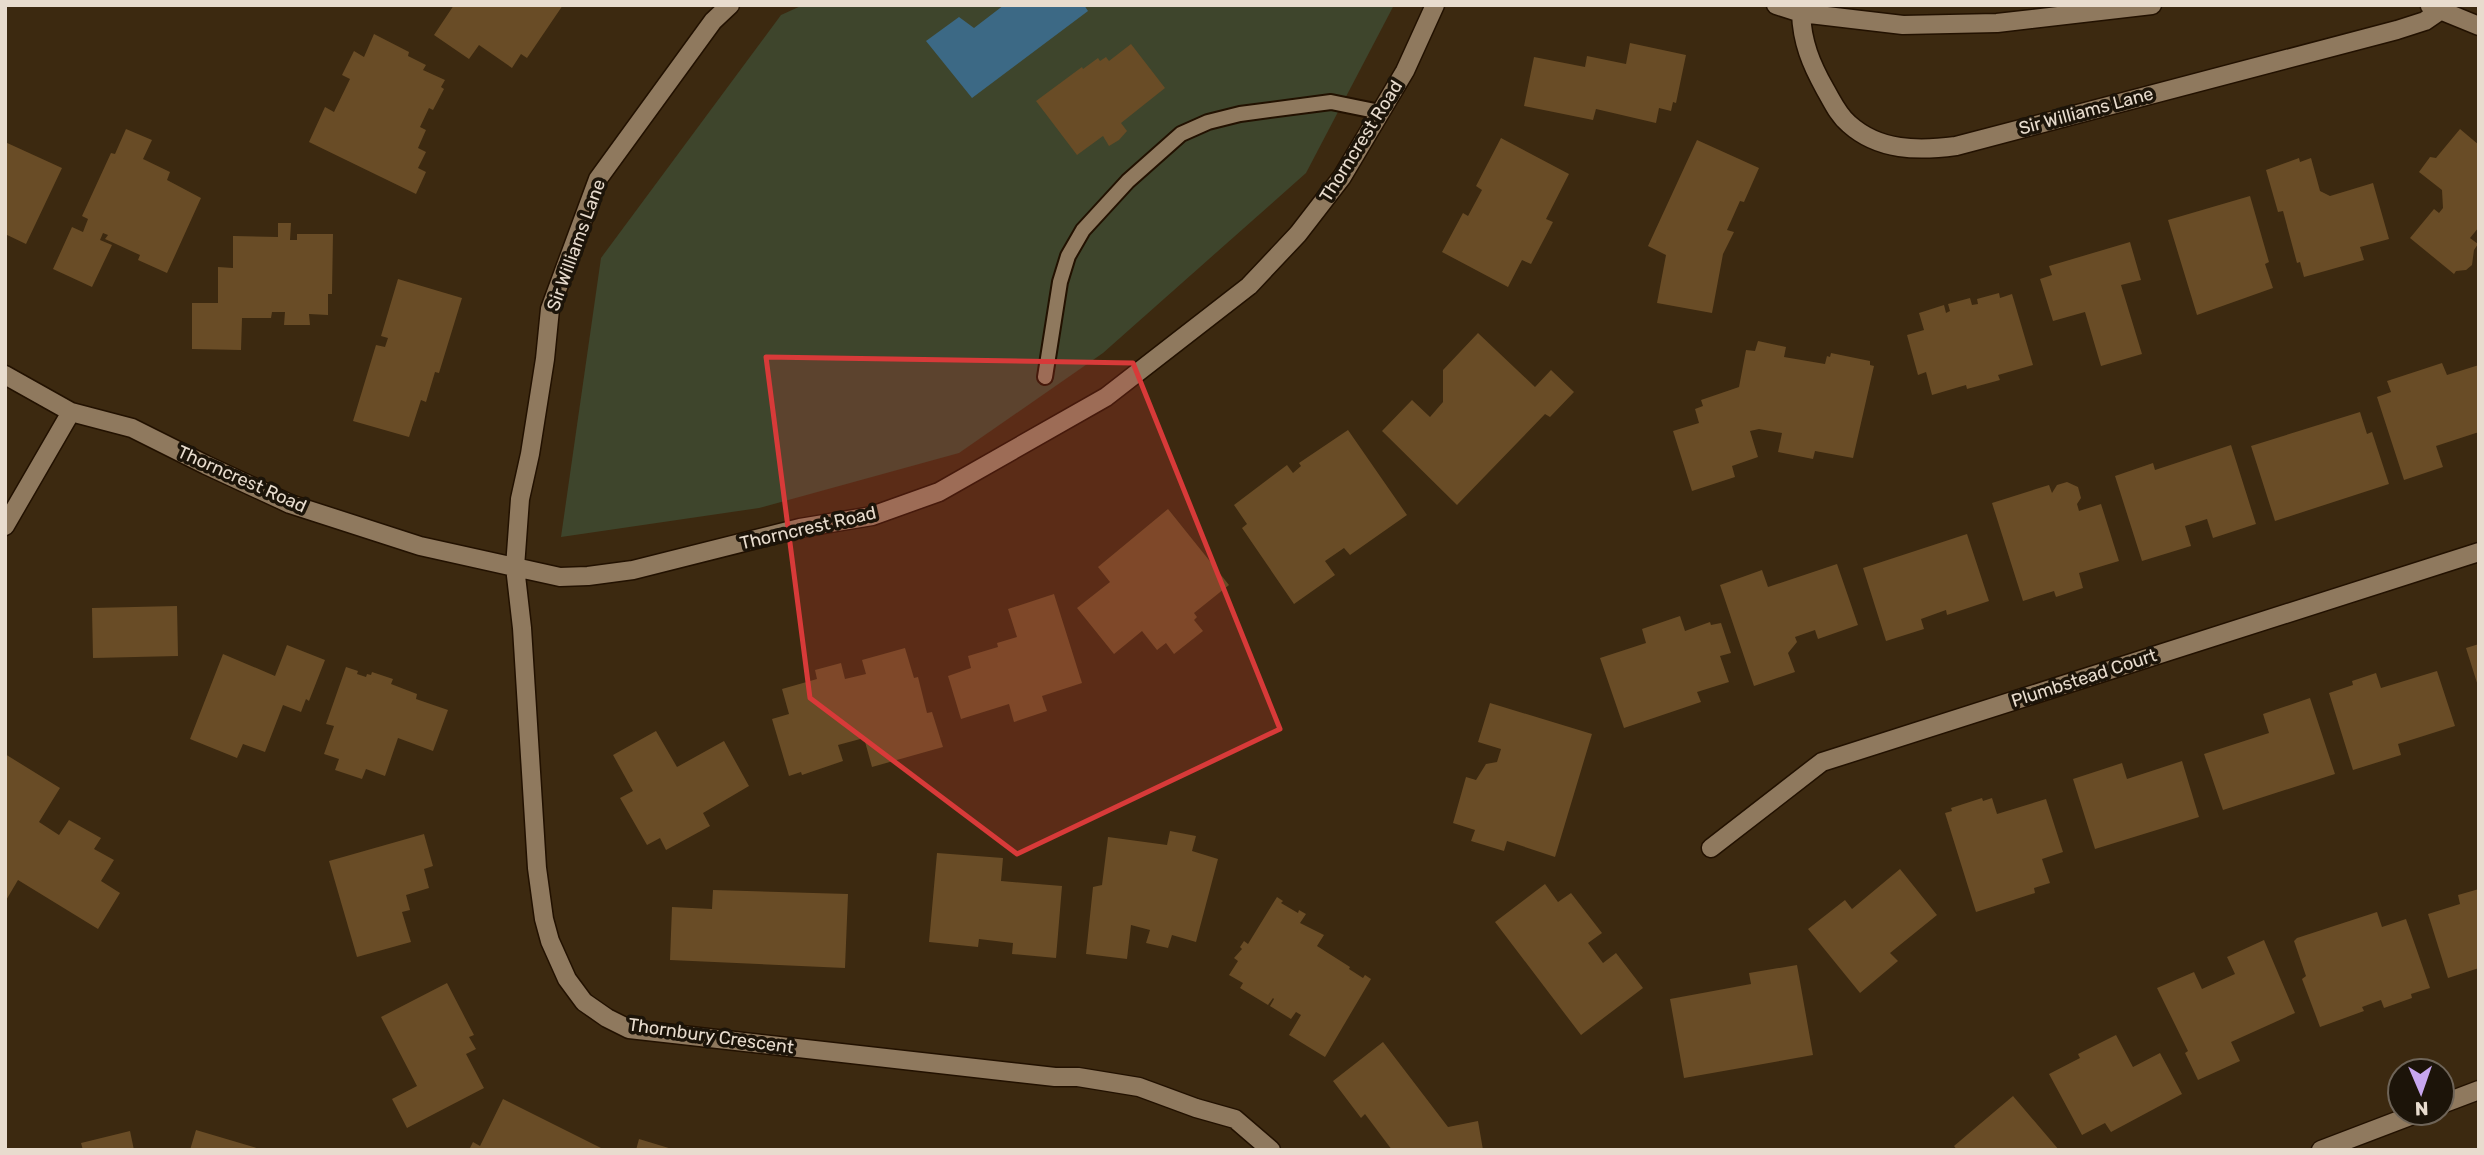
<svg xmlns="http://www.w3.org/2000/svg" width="2484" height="1155" viewBox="0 0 2484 1155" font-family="Rubik,sans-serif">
  <rect width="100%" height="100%" fill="#3c2910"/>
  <path fill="#3e452c" d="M803 5H1394L1306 173 1103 353 959 453 759 508 561 537 601 258 781 15Z"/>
  <path fill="#3c6985" d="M1004 5H1084L1088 11 972 98 926 41 959 17 974 28Z"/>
  <path fill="#694c26" d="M454 5 475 6 563 5 527 58 521 54 512 68 479 45 469 59 434 35Z
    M374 34 409 52 408 56 426 65 423 70 445 80 441 87 444 89 433 110 429 108 420 127 426 130 418 148 426 152 418 168 426 172 416 194 309 142 325 107 334 112 350 79 342 75 354 51 364 57Z
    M1630 43 1686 55 1676 103 1673 102 1671 111 1659 108 1656 123 1596 109 1593 120 1524 106 1534 57 1585 67 1587 56 1626 64Z
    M1131 44 1165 88 1121 123 1127 131 1119 140 1109 146 1103 136 1077 155 1036 101 1082 67 1083 69 1098 58 1100 61 1106 57 1109 61Z
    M126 129 152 140 143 159 170 172 167 180 201 198 167 273 138 260 140 255 105 239 108 235 103 233 100 240 112 245 92 287 53 269 72 227 83 232 88 219 82 216 111 153 115 154Z
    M2460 129 2479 145V227L2470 238 2478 244 2474 250 2472 265 2466 270 2456 271 2454 274 2410 238 2434 209 2439 213 2443 208 2442 190 2419 172 2430 157 2436 158Z
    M1501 138 1569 174 1546 219 1553 222 1531 264 1522 260 1508 287 1442 252 1463 213 1468 216 1482 190 1476 186Z
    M1697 140 1759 168 1744 202 1740 201 1727 230 1734 232 1723 254 1712 313 1657 303 1666 255 1648 246Z
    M5 142 62 168 26 244 5 234Z
    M2299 158 2300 162 2311 158 2320 191 2330 196 2373 183 2389 239 2360 247 2364 260 2304 277 2300 262 2297 263 2283 211 2278 212 2266 170Z
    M2250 196 2269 262 2265 264 2273 288 2197 315 2168 220Z
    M278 223H291L290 240H297V234H333L332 294H328V315L309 314 310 325H284L285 312H272L271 318H242L241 350 192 349V303H218V267L233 268V236L278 237Z
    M2130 242 2141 280 2121 285 2142 354 2101 366 2085 312 2053 321 2040 279 2052 275 2049 266Z
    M398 279 462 298 439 373 435 372 426 402 421 400 409 437 353 421 376 345 385 347 388 338 381 336Z
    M1999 293 2000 298 2012 294 2033 365 1998 375 2000 380 1967 389 1966 385 1932 395 1926 372 1918 375 1907 335 1924 330 1919 313 1944 305 1946 313 1950 311 1948 304 1970 298 1972 305 1978 304 1977 299Z
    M1478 333 1535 387 1551 370 1574 392 1550 417 1545 414 1457 505 1382 431 1412 400 1430 417 1443 402V370Z
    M1758 341 1786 347 1784 357 1825 364 1827 356 1830 357 1831 353 1870 361V365L1874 366 1853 458 1815 451 1813 459 1778 452 1782 433 1759 429 1750 431 1758 457 1732 466 1735 477 1692 491 1673 431 1699 423 1695 409 1703 406 1701 400 1739 387 1746 350 1755 351Z
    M2442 363 2447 375 2479 365V432L2436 446 2443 467 2404 480 2377 397 2391 392 2387 381Z
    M2360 412 2367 434 2372 432 2389 484 2275 521 2251 446Z
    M1348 430 1407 515 1350 555 1344 548 1325 561 1335 575 1294 604 1242 528 1247 524 1234 505 1287 465 1293 473 1301 466 1299 463Z
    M2231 445 2256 524 2213 538 2207 519 2185 526 2191 546 2142 561 2115 476 2153 463 2155 470Z
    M2067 482 2078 487 2081 498 2077 504 2079 511 2101 504 2119 561 2079 573 2083 588 2056 597 2054 591 2023 601 1992 503 2049 485 2052 493 2057 485Z
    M1168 509 1229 585 1194 613 1197 617 1194 620 1203 631 1174 654 1166 643 1157 650 1142 631 1114 654 1077 608 1110 582 1098 567Z
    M1967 534 1989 601 1947 615 1946 610 1921 619 1924 629 1886 641 1863 568Z
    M1837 564 1858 625 1818 639 1815 630 1795 637 1797 642 1788 653 1795 672 1754 686 1720 585 1762 570 1768 587Z
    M1054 594 1082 683 1042 696 1047 711 1014 722 1009 704 961 719 948 676 971 668 968 656 998 647 997 643 1017 637 1008 609Z
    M177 606 178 656 93 658 92 608Z
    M1680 616 1685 631 1710 622 1711 625 1721 623 1731 653 1720 656 1729 682 1697 692 1701 702 1624 728 1600 658 1646 643 1642 629Z
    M2479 644V686H2478L2466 648Z
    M287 645 325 660 309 701 306 699 301 712 283 705 265 752 243 744 237 758 190 739 223 654 275 676Z
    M905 648 914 678 918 677 927 713 932 712 943 747 872 767 864 738 838 745 843 761 802 775 801 772 789 776 772 719 789 714 782 689 817 679 815 670 841 663 845 679 866 674 862 660Z
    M346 667 358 671 357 674 366 677 367 674 371 675 372 672 393 679 391 684 417 694 416 699 448 710 433 751 398 738 385 776 366 769 362 779 335 770 339 759 324 754 334 726 326 724Z
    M2437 671 2455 726 2398 744 2401 755 2353 770 2329 693 2353 685 2352 681 2376 673 2381 688Z
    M2310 698 2335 774 2223 810 2204 754 2269 733 2263 714Z
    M1490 703 1592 734 1555 857 1507 841 1504 851 1471 841 1475 830 1453 823 1466 777 1476 780 1486 764 1497 762 1501 749 1478 742Z
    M656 731 677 767 724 741 749 786 703 813 710 826 666 850 660 838 647 845 620 798 633 791 613 755Z
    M5 754 60 788 39 822 59 835 69 820 101 838 94 849 114 860 101 881 120 893 98 929 18 880 5 902Z
    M2182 761 2199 817 2095 849 2073 779 2122 763 2127 779Z
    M1982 798 1983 801 1992 798 1997 814 2046 799 2063 852 2042 859 2050 883 2034 888 2035 893 1976 912 1945 813 1952 811 1951 808Z
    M1170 831 1196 836 1192 851 1218 859 1196 942 1172 935 1168 948 1146 943 1150 930 1131 925 1127 959 1086 954 1093 887 1102 885 1108 837 1167 845Z
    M424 834 433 866 424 869 429 888 406 895 410 910 402 912 411 942 357 957 329 861Z
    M937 853 1003 858 1001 881 1062 886 1056 958 1012 954 1013 943 979 939 978 947 929 942Z
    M1900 869 1937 915 1890 953 1898 961 1860 993 1808 929 1845 900 1852 909Z
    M1545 884 1558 902 1571 893 1602 933 1588 943 1603 963 1616 953 1643 988 1581 1035 1495 922Z
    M2479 889V968L2448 978 2428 914 2460 904 2458 895Z
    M713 890 848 894 845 968 670 960 672 907 712 909Z
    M1277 897 1283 901 1281 903 1298 913 1299 910 1306 914 1300 923 1324 935 1317 946 1350 967 1349 969 1363 978 1365 975 1371 979 1325 1057 1289 1035 1301 1015 1296 1012 1291 1019 1270 1006 1274 999 1273 998 1268 1005 1240 988 1243 983 1229 975 1238 961 1234 958 1242 949 1240 947 1244 941 1248 944Z
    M2377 912 2382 927 2406 919 2430 988 2411 994 2412 998 2384 1008 2381 1000 2362 1007 2364 1011 2320 1027 2302 979 2306 976 2294 941 2297 938Z
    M2264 940 2295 1013 2231 1042 2240 1061 2198 1080 2185 1053 2188 1051 2157 988 2194 972 2202 989 2235 974 2227 957Z
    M1797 965 1813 1055 1684 1078 1670 999 1751 984 1749 973Z
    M447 983 474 1035 469 1037 476 1049 466 1054 484 1088 407 1128 392 1099 417 1086 381 1017Z
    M2116 1035 2133 1067 2160 1053 2182 1094 2111 1132 2105 1123 2082 1135 2049 1074 2080 1058 2078 1054Z
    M1383 1042 1448 1127 1478 1121 1483 1150H1392L1365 1114 1361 1118 1333 1081Z
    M2013 1096 2059 1150H1957L1954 1146Z
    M503 1099 605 1150H469L473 1142 480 1146Z
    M196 1130 260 1149V1150H190Z
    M130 1131 134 1150H83L81 1143Z
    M639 1139 672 1149V1150H636Z"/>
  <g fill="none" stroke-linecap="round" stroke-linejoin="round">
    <defs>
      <path id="service" d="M1045 377 1060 282 1068 256 1083 230 1128 181 1181 134 1208 122 1240 114 1331 102 1380 112"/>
      <path id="minor" d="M730 5 713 21 598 179 550 309 545 359 530 454 520 499 515 567 522 628 537 868 544 919 550 941 567 979 584 1002 607 1018 629 1029 1055 1077H1078L1139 1087 1196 1108 1235 1119 1271 1150
        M1776 5 1801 13 1903 25 1997 23 2152 5
        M2430 6 2479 26
        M1801 13C1802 42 1811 64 1825 89 1832 101 1838 115 1849 124 1879 151 1918 151 1956 146L2397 30 2425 21 2441 10
        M5 375 71 412 132 428 206 465 290 504 420 546 560 577 588 576 633 570 800 528 872 516 939 492 1106 397 1249 286 1298 234 1342 177 1405 71 1435 5
        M5 526 71 412
        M1711 848 1822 762 2479 552
        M2442 1104 2479 1090
        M2321 1150 2418 1113"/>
    </defs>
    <use href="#service" stroke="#210" stroke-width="18"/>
    <use href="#minor" stroke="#210" stroke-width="21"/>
    <use href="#service" stroke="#8f795e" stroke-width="14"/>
    <use href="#minor" stroke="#8f795e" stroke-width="18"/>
  </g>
  <path fill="#d83a39" fill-opacity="0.2" stroke="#d83a39" stroke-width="5" stroke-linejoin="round" d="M766 357 1133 363 1280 729 1017 854 810 698Z"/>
  <g text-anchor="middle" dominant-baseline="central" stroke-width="7" stroke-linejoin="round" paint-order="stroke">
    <g font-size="18" fill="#e8dcce" stroke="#1c1409">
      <text transform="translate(2086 111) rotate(-15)">Sir Williams Lane</text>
      <text transform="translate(1361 141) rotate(-58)">Thorncrest Road</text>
      <text transform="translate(576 245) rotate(-70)">Sir Williams Lane</text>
      <text transform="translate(242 479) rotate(24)">Thorncrest Road</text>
      <text transform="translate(808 528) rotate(-13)">Thorncrest Road</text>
      <text transform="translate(2084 678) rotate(-18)">Plumbstead Court</text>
      <text transform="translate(711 1036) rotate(8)">Thornbury Crescent</text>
    </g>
  </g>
  <rect width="2484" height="1155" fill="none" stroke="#e8dcce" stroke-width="14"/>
  <g transform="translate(2421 1092) rotate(178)"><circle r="33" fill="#1c1409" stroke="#6e6458" stroke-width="2"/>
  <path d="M0-5L12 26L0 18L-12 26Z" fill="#c7a6ef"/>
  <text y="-10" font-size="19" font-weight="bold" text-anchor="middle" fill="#e8dcce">N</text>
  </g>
</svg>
